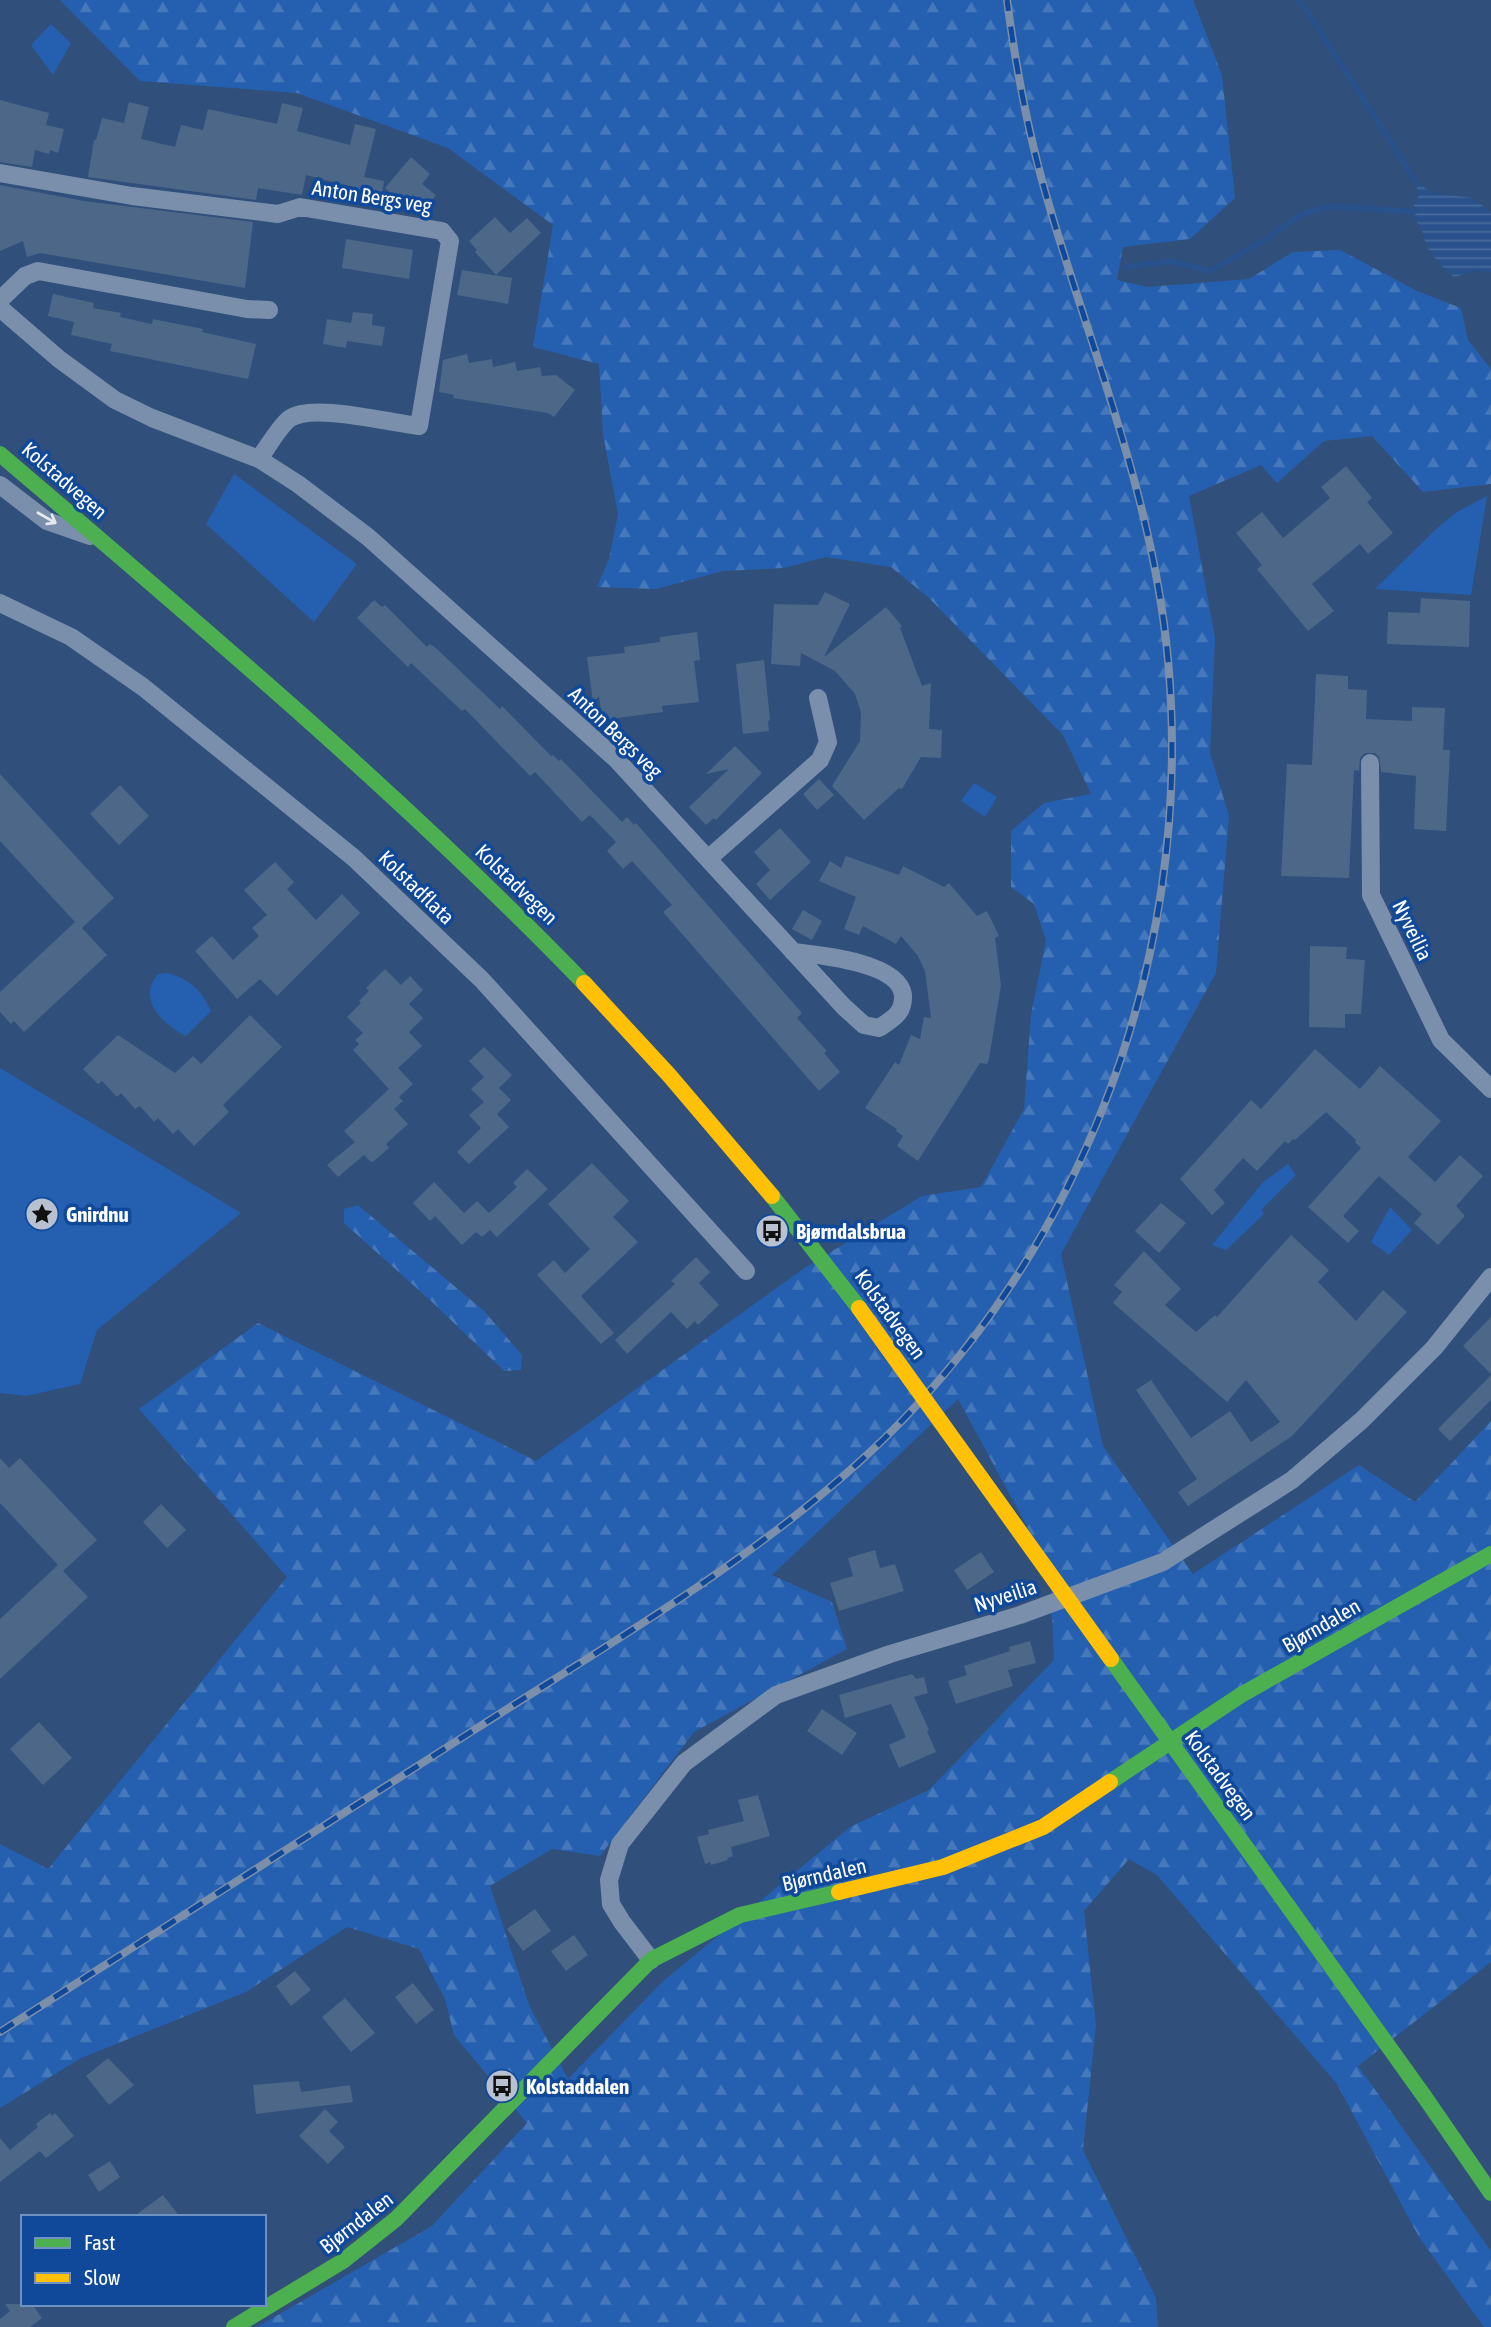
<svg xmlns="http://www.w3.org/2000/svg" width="1491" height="2327" viewBox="0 0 1491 2327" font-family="'Asap Condensed',sans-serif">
  <defs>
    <pattern id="forest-firs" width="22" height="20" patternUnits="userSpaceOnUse" patternTransform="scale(1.75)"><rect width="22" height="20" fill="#2560b0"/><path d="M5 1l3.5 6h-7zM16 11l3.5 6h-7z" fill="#4678bc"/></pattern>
    <pattern id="water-rules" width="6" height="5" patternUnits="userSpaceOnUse" patternTransform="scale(1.75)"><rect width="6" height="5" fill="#29518b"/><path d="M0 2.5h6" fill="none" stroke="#496b9c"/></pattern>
  </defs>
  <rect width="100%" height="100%" fill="#304f7a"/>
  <path fill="url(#forest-firs)" fill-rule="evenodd" d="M60 0H1193L1222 75 1235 198 1190 239 1123 247 1117 280 1147 287 1249 279 1293 252 1340 250 1417 291 1461 308 1468 340 1491 369V484L1423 492 1372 436 1324 441 1277 483 1261 465 1189 496 1215 638 1210 753 1229 816 1216 973 1061 1254 1103 1446 1193 1574 1359 1465 1415 1502 1491 1421V1962L1358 2066 1491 2251V2327H1484L1419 2237 1337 2084 1157 1875 1129 1859 1084 1911 1096 2025 1083 2150 1156 2298 1158 2327H257L432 2226 527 2123 454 2035 445 1999 419 1949 347 1927 246 1992 81 2058 0 2108V1844L48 1869 287 1577 139 1409 258 1323 536 1461 803 1269 922 1196 981 1187 1024 1109 1031 1015 1046 940 1034 904 1011 887V831L1044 803 1091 794 1063 735 928 597 891 567 826 557 784 568 723 571 656 589 597 587 609 559 618 514 603 434 599 364 533 347 553 225 448 148 297 93 140 81ZM958 1399 1050 1569 1054 1660 929 1790 850 1827 662 1982 568 2079 529 2005 490 1886 552 1849 600 1856 694 1732 847 1649 832 1602 772 1575Z
    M358 1205 484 1311 522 1355 521 1370 504 1371 431 1301 344 1223V1209Z"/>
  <path fill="#2560b0" d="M51 24 71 43 53 75 31 45Z
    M234 474 357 564 314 622 206 524Z
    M1487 496 1471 595 1375 589 1437 528 1457 512Z
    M974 783 997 797 985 817 961 801Z
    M167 973C189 978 202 991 211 1011L186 1036C164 1025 136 1000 158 974Z
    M0 1068 241 1213 97 1330 80 1384 26 1396 0 1393Z
    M1288 1164 1296 1175 1262 1209 1264 1214 1226 1250 1212 1245 1263 1182Z
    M1390 1207 1412 1230 1389 1255 1371 1242Z"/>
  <path fill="url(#water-rules)" d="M1415 180 1430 192 1472 198 1491 212V272L1475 271 1454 277C1443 268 1434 259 1427 246 1423 236 1423 228 1415 220L1414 204 1419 196Z"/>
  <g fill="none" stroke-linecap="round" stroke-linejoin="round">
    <path stroke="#29518b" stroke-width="6" d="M1298 0 1305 8 1415 180
      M1128 267 1171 261 1210 271 1266 239 1302 214 1331 206 1414 212"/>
  </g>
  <path fill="#4d6789" d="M0 100 49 113 46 125 64 129 58 153 50 150 49 154 35 150 32 167 0 162Z
    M129 102 149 107 141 139 175 147 181 125 203 130 208 109 277 124 282 103 303 108 297 131 350 145 355 124 376 129 364 177 384 181 380 207 353 203 356 188 306 175 302 195 258 188 256 200 88 177 94 140H96L102 118 124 123Z
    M411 157 430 174 422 184 436 195 420 214 414 208 411 211 385 188Z
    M0 185 84 201 253 222 245 288 40 253 27 257 23 241 0 251Z
    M495 217 510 233 527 218 541 233 496 275 475 252 477 250 469 241Z
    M346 239 413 250 409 279 342 268Z
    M462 270 512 278 508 304 457 295Z
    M53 294 94 303 93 308 121 313 120 317 152 324 153 319 203 329 202 332 256 344 248 379 110 351 112 344 71 335 74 322 48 316Z
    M353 312 373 314 372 325 385 327 382 346 347 341 346 348 323 344 327 319 351 323Z
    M467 354 469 363 492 359 493 367 515 362 517 371 540 367 542 376 556 375 575 390 554 417 548 413 453 398 454 395 439 392 443 360Z
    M1346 466 1372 498 1367 502 1393 533 1368 554 1360 544 1312 584 1334 611 1308 631 1257 569 1262 565 1236 533 1262 512 1283 538 1330 498 1321 487Z
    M825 592 850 604 824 657 886 607 902 626 900 628 922 686 931 683 929 729 942 730 941 758 921 757 902 789 899 788 864 820 832 786 860 741 861 712 855 694 835 671 801 653 800 666 771 664 774 604 818 605Z
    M1421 598 1470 601 1469 647 1387 644 1388 612 1420 613Z
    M374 600 382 607 385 605 427 647 430 644 437 649 500 709 502 706 551 756 553 755 559 761 561 759 622 822 627 817 634 825 636 823 802 1013 797 1018 827 1051 824 1053 840 1072 819 1091 663 912 672 905 632 861 623 869 607 851 616 842 590 815 582 822 535 772 530 776 465 709 462 711 411 663 408 667 357 618Z
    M697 632 700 660 694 661 699 702 662 706 663 712 602 720 599 696 593 702 587 657 625 653 624 647 660 642V637Z
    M764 660 770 720 768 721 769 731 743 734 736 664Z
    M1316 674 1348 676V689L1367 690 1366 719 1412 721V707L1445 708 1443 750H1450L1446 831 1414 829 1416 776 1381 772 1379 757 1375 753H1365L1360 758 1359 771 1354 770 1349 878 1281 876 1287 764 1312 765Z
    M735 746 762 773 716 820 714 818 706 825 689 807 729 769 706 774Z
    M0 774 114 898 82 928 107 955 24 1032 14 1021 11 1024 0 1012V992L75 922 0 841Z
    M819 779 834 795 817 810 803 794Z
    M120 785 149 816 119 845 90 814Z
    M780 828 811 862 770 900 756 884 770 870 754 852Z
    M846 856 899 875 903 866 944 887 949 883 977 916 987 911 999 936 995 938 1001 985 989 1059 987 1064 980 1063 918 1161 897 1146 903 1136 896 1131 897 1129 865 1108 895 1062 899 1065 911 1035 920 1039 924 1017 931 1018 925 971 918 956 901 936 896 944 863 926 859 935 844 929 856 897 819 881 830 861 841 868Z
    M275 862 294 882 287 889 316 920 342 894 360 913 277 996 260 979 237 999 195 951 212 936 233 960 259 936 252 928 267 915 244 890Z
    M803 910 822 921 812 940 792 929Z
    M1310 946 1347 947 1346 959 1365 960 1361 1014H1345V1028L1309 1027Z
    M385 969 401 985 410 976 423 990 409 1004 423 1018 409 1032 422 1046 398 1068 413 1084 399 1097 403 1101 394 1109 408 1124 386 1144 389 1148 374 1161 371 1162 364 1155 338 1177 327 1165 355 1142 344 1131 389 1089 353 1050 359 1044 355 1040 363 1033 347 1017 361 1003 359 1001 369 991 366 988Z
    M250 1015 282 1047 223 1105 229 1112 194 1146 178 1129 173 1134 158 1118 154 1122 140 1106 135 1109 121 1093 117 1097 102 1081 98 1084 83 1069 118 1035 175 1073 193 1056 201 1064Z
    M484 1047 512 1075 499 1088 511 1100 497 1114 509 1127 469 1164 457 1152 481 1128 469 1115 484 1102 471 1089 484 1077 469 1061Z
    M1315 1049 1360 1089 1380 1066 1441 1121 1408 1157 1435 1182 1460 1155 1483 1176 1456 1206 1465 1216 1438 1245 1414 1223 1422 1214 1379 1176 1343 1216 1359 1231 1348 1243 1308 1207 1361 1148 1355 1142 1356 1140 1326 1112 1295 1140 1293 1139 1288 1144 1285 1141 1257 1171 1243 1158 1214 1190 1225 1203 1212 1215 1180 1179 1251 1100 1261 1109Z
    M592 1163 629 1201 613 1217 638 1242 581 1296 614 1333 601 1344 537 1275 554 1260 565 1273 590 1249 548 1204Z
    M527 1169 548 1189 497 1237 490 1230 482 1237 476 1232 462 1245 435 1216 430 1221 413 1203 434 1182 464 1213 477 1201 489 1213 517 1187 513 1183Z
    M1161 1203 1186 1223 1159 1253 1135 1231Z
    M1291 1235 1329 1270 1318 1282 1356 1321 1383 1290 1407 1312 1292 1436 1188 1506 1178 1492 1197 1479 1136 1390 1151 1380 1191 1438 1230 1411 1251 1442 1280 1422 1246 1380 1227 1402 1113 1303 1122 1292 1114 1285 1144 1251 1181 1289 1165 1305 1196 1332 1215 1315 1217 1317Z
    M696 1257 710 1272 699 1283 719 1305 698 1325 695 1321 687 1329 671 1312 627 1354 615 1340 675 1284 671 1281Z
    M1491 1317V1374L1463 1346Z
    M1491 1375V1400L1450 1441 1438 1429Z
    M0 1458 9 1468 20 1458 97 1540 63 1571 88 1597 0 1679V1619L58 1565 0 1503Z
    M161 1504 186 1530 167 1548 143 1522Z
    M875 1550 880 1568 895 1564 904 1591 839 1611 830 1583 853 1576 848 1558Z
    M981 1552 994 1572 967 1590 954 1570Z
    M1030 1641 1036 1663 1008 1670 1013 1686 956 1704 948 1681 967 1675 964 1666 1010 1651 1009 1647Z
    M912 1674 916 1679 924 1677 928 1693 914 1697 929 1730 927 1731 936 1752 899 1768 889 1745 906 1737 891 1704 845 1718 839 1695Z
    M822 1709 857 1733 842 1755 807 1731Z
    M39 1722 72 1758 43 1785 10 1749Z
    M758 1795 770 1836 731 1847 733 1856 727 1858 728 1860 711 1865 710 1862 705 1864 697 1837 709 1834 708 1830 744 1821 738 1800Z
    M535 1909 551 1931 523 1951 507 1929Z
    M574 1935 588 1955 566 1971 551 1951Z
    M295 1971 311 1990 291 2006 276 1986Z
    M413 1983 434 2010 416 2024 395 1997Z
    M345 1998 375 2033 351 2052 322 2017Z
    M108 2058 134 2085 109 2105 86 2076Z
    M299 2081 301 2092 350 2085 353 2102 256 2114 253 2085Z
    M325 2109 338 2122 329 2131 345 2147 328 2164 299 2136Z
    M50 2113 52 2116 55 2113 74 2136 46 2158 40 2151 0 2182V2138L10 2150 38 2127 36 2124Z
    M110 2161 120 2177 99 2192 88 2175Z
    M163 2195 180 2217H133Z
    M5 2304H32L42 2318 30 2327H0V2319L10 2311Z"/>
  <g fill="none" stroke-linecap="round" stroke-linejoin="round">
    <path stroke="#7a8fac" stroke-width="18" d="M0 173 132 196 278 214 300 207 442 231 450 241 419 426C389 423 311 402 289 419 279 427 267 448 259 459
      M0 300 25 276 38 271 247 309 269 310
      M0 308 59 359 115 400 152 418 259 459 298 484 368 537 616 759 844 1007 864 1025 879 1028C893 1019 904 1013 903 995 899 962 819 955 793 952
      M0 485 47 521 90 536
      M0 603 71 637 143 687 354 858 482 980 746 1271
      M1370 763 1371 895 1441 1040 1491 1089
      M709 858 820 760 828 742 818 698
      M651 1960 622 1922 611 1904 609 1880 620 1844 684 1763 776 1695 890 1654 1020 1615 1163 1562 1292 1480 1362 1420 1434 1348 1491 1277"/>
    <path stroke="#4caf50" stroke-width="16" d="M0 454C200 625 401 794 584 983
      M772 1196 859 1308
      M1110 1782 1241 1695 1491 1554
      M1424 2096 1491 2193
      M234 2327 343 2261 396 2219 651 1960 740 1915 839 1892"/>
    <path stroke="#ffc107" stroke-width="16" d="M584 983 669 1075 772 1196
      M839 1892 943 1867 1043 1827 1110 1782"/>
    <defs>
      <path id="rail" d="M0 2032C158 1931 316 1831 474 1730 599 1650 729 1575 841 1478 1075 1278 1196 965 1168 660 1154 502 1093 355 1049 205 1029 138 1016 69 1007 0"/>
    </defs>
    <use href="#rail" stroke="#7b8fab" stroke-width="8"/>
    <use href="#rail" stroke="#10499a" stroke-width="5" stroke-dasharray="16" stroke-linecap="butt"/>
    <path stroke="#4caf50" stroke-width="16" d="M1111 1659 1424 2096"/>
    <path stroke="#ffc107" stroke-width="16" d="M859 1308 1111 1659"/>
  </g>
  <defs><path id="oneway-shaft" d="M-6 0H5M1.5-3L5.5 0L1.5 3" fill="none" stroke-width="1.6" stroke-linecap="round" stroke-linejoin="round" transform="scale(1.75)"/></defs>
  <use stroke="#e4e9ee" href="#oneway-shaft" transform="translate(47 518) rotate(30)"/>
  <defs>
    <symbol id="sight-disc" viewBox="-11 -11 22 22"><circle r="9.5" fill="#b7c1d0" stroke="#10499a"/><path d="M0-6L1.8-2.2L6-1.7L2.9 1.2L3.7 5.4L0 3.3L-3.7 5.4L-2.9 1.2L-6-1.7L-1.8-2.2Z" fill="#111"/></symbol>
    <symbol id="bus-disc" viewBox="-11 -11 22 22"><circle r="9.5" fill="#b7c1d0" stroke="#10499a"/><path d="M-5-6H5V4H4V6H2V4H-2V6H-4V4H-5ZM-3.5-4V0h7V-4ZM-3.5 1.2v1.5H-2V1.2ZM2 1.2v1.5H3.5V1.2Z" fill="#111"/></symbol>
  </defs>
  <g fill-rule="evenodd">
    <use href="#sight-disc" x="23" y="1195" width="38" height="38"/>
    <use href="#bus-disc" x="753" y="1212" width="38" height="38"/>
    <use href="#bus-disc" x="483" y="2067" width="38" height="38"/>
  </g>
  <g text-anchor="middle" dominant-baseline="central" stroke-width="7" stroke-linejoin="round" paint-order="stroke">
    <g font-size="21" fill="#fff" stroke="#10499a">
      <text transform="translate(372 196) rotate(9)">Anton Bergs veg</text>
      <text transform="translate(65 480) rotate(41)">Kolstadvegen</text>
      <text transform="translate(616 732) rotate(44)">Anton Bergs veg</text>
      <text transform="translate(517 884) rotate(44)">Kolstadvegen</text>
      <text transform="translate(417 887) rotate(44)">Kolstadflata</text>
      <text transform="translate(1413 930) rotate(64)">Nyveilia</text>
      <text transform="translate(891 1314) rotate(54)">Kolstadvegen</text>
      <text transform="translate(1005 1595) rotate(-18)">Nyveilia</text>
      <text transform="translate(1321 1625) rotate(-30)">Bjørndalen</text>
      <text transform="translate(1221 1775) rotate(54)">Kolstadvegen</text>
      <text transform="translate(824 1874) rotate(-13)">Bjørndalen</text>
      <text transform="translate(356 2222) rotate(-38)">Bjørndalen</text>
    </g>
    <g font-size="21" font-weight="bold" fill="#fff" stroke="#10499a" text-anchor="start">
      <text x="66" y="1214">Gnirdnu</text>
      <text x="796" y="1231">Bjørndalsbrua</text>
      <text x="526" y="2086">Kolstaddalen</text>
    </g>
  </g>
  <rect x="21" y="2215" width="245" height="91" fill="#10499a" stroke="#7092c2" stroke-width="2"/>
  <rect x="35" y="2238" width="35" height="10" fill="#4caf50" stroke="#7092c2" stroke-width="2"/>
  <text x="84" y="2250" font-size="21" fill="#ffffff">Fast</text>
  <rect x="35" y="2273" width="35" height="10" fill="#ffc107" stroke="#7092c2" stroke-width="2"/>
  <text x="84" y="2285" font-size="21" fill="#ffffff">Slow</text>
</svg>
